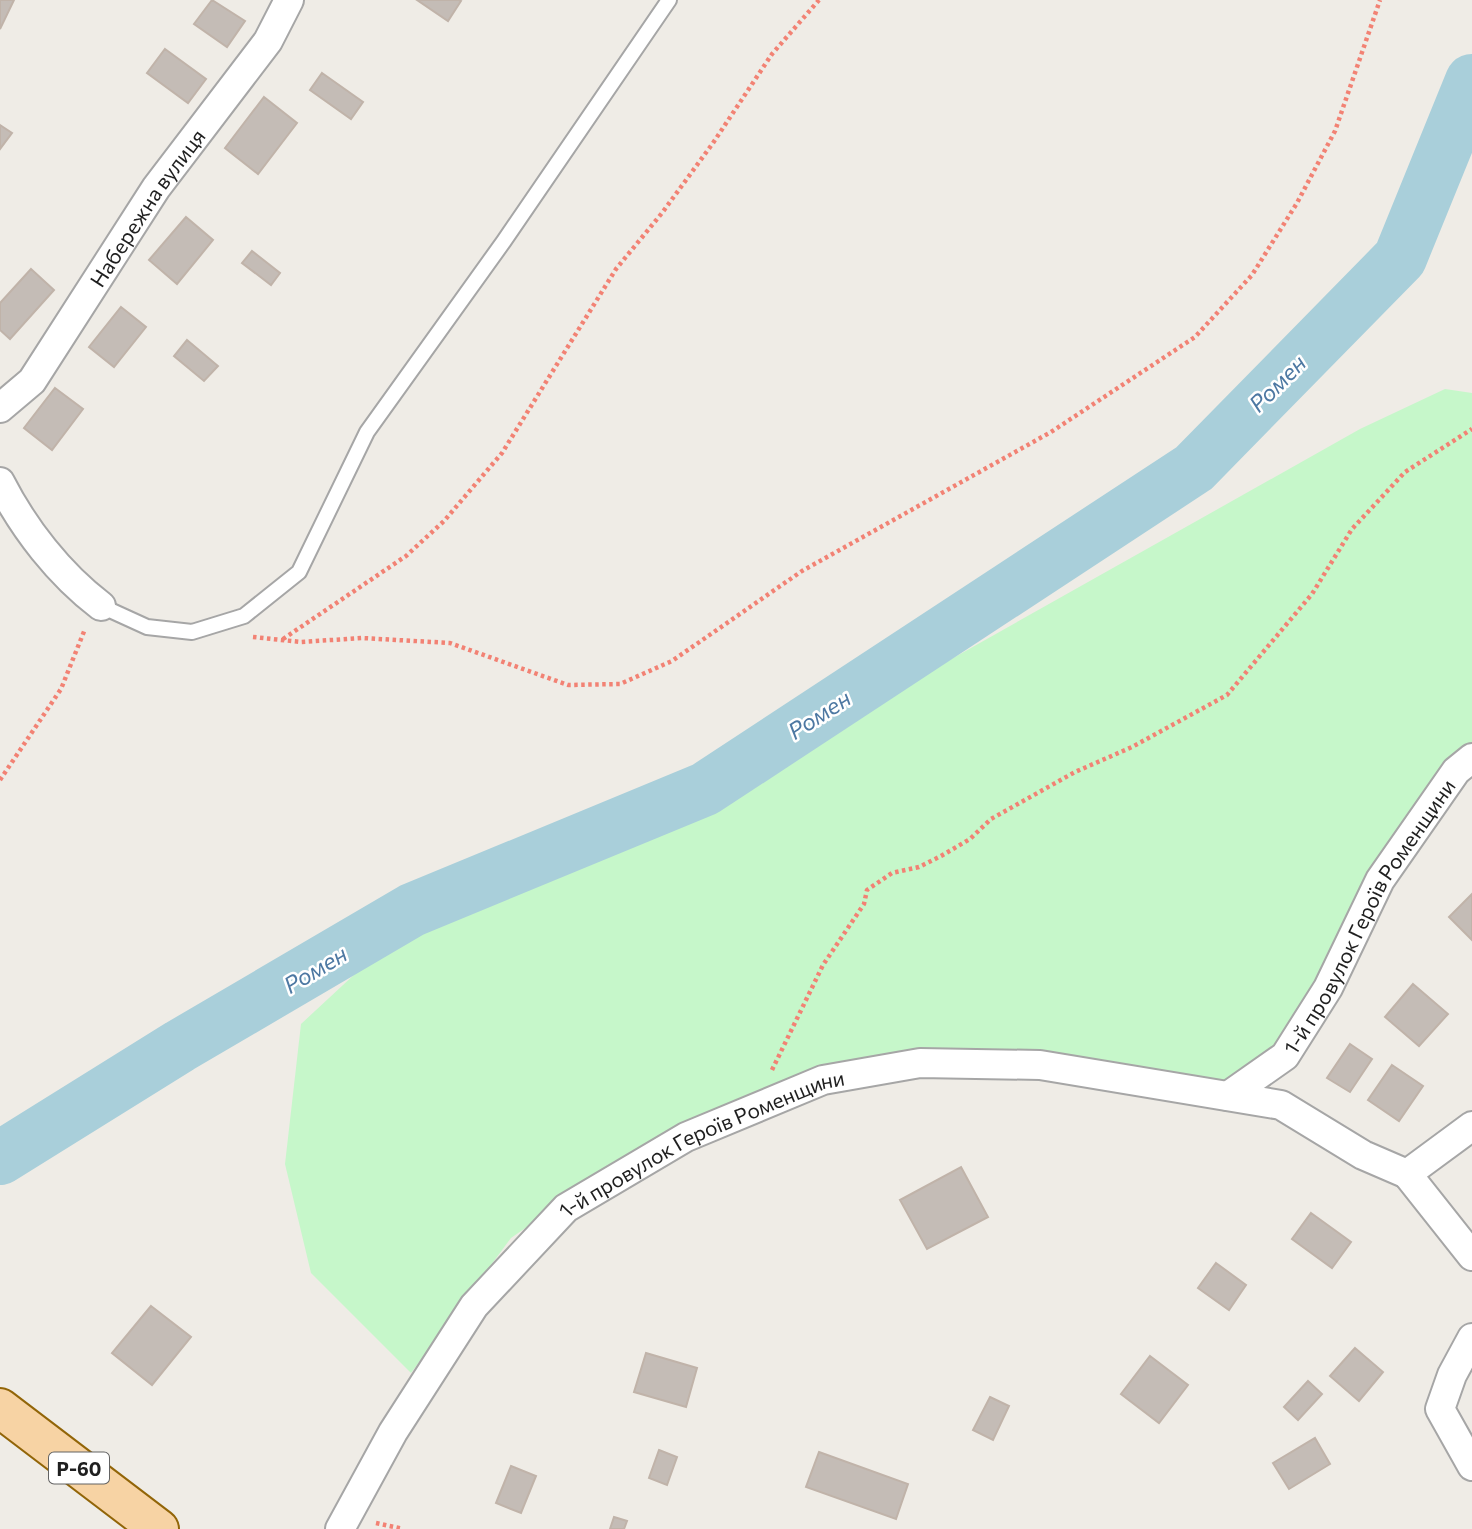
<svg xmlns="http://www.w3.org/2000/svg" width="1472" height="1529" viewBox="0 0 1472 1529" font-family="Commissioner,sans-serif">
  <rect width="100%" height="100%" fill="#efece6"/>
  <path fill="#c6f7ca" d="M1445 389 1472 393V749L1283 1061 1226 1084 900 1075 746 1100 637 1150 511 1238 411 1373 311 1273 285 1164 301 1024 412 921 576 862 699 813 843 720 1360 429Z"/>
  <g fill="none" stroke-linecap="round" stroke-linejoin="round">
    <path stroke="#a9cfda" stroke-width="54" d="M0 1158 180 1046 412 910 705 789 1194 468 1400 258 1472 81"/>
  </g>
  <path fill="#c4bcb6" stroke="#c0b3a9" stroke-width="2" d="M0 0H14L0 29Z
    M212 0 245 21 227 47 194 24Z
    M417 0H459L461 1 448 21Z
    M165 49 206 79 188 103 147 73Z
    M322 73 363 102 351 119 310 90Z
    M264 97 297 123 258 174 225 148Z
    M0 125 12 133 0 149Z
    M186 217 213 240 177 284 149 260Z
    M252 251 280 273 271 285 242 263Z
    M31 269 54 290 10 339 0 330V303Z
    M121 307 146 327 114 367 89 347Z
    M187 340 218 366 204 381 174 356Z
    M55 388 83 409 52 450 24 428Z
    M1472 894V940L1449 917Z
    M1413 984 1448 1014 1419 1046 1385 1017Z
    M1350 1044 1372 1059 1350 1092 1327 1078Z
    M1392 1065 1423 1086 1399 1121 1368 1100Z
    M961 1167 988 1217 927 1249 900 1200Z
    M1311 1213 1351 1242 1332 1268 1292 1239Z
    M1216 1263 1246 1285 1229 1310 1198 1288Z
    M151 1306 191 1337 152 1385 112 1353Z
    M1355 1348 1383 1372 1359 1401 1330 1376Z
    M646 1353 697 1368 686 1407 634 1392Z
    M1150 1356 1188 1385 1159 1423 1121 1394Z
    M1308 1381 1322 1394 1298 1420 1284 1407Z
    M990 1397 1009 1406 993 1440 973 1430Z
    M1315 1438 1330 1464 1289 1489 1273 1463Z
    M659 1450 677 1457 667 1485 649 1478Z
    M819 1452 908 1484 896 1519 806 1487Z
    M511 1466 536 1476 521 1513 496 1503Z
    M614 1517 627 1521 624 1529H610Z"/>
  <g fill="none" stroke-linecap="round" stroke-linejoin="round">
    <defs>
      <path id="lane" d="M101 606 147 627 192 632 244 616 299 572 367 432 504 241 669 0"/>
      <g id="street">
        <path id="s1" d="M0 408 32 381 156 188 268 41 289 0"/>
        <path d="M0 482C24 529 59 574 101 606"/>
        <path id="s2" d="M1228 1096 1285 1056 1328 988 1380 880 1456 771 1472 758"/>
        <path d="M1407 1174 1472 1256"/>
        <path d="M1472 1338 1452 1375 1440 1409 1472 1466"/>
        <path id="s3" d="M340 1529 393 1432 474 1306 566 1208 686 1137 823 1080 920 1063 1040 1065 1281 1105 1363 1155 1407 1174 1472 1126"/>
      </g>
      <path id="primary" d="M0 1408 159 1529"/>
    </defs>
    <use href="#lane" stroke="#a6a6a6" stroke-width="18"/>
    <use href="#street" stroke="#a6a6a6" stroke-width="32"/>
    <use href="#primary" stroke="#926508" stroke-width="42"/>
    <path stroke="#f28274" stroke-width="4.5" stroke-dasharray="3.5 3.5" stroke-linecap="butt" d="M253 637 301 642 362 638 450 643 568 685 620 684 672 661 802 571 1051 432 1195 337 1252 275 1297 203 1335 131 1380 0
      M283 639 406 556 444 521 502 453 616 269 662 213 713 143 772 54 819 0
      M0 780 61 689 85 629
      M772 1070 823 965 864 904 867 890 892 873 919 867 941 856 970 839 991 819 1075 772 1132 747 1227 695 1312 594 1352 529 1405 472 1472 429
      M376 1523 403 1529"/>
    <use href="#lane" stroke="#fff" stroke-width="14"/>
    <use href="#street" stroke="#fff" stroke-width="28"/>
    <use href="#primary" stroke="#f7d3a4" stroke-width="38"/>
  </g>
  <g text-anchor="middle" dominant-baseline="central" stroke-width="5" stroke-linejoin="round" paint-order="stroke">
    <rect fill="#fff" stroke="#626262" stroke-width="2" x="49" y="1452.5" width="60" height="31" rx="5"/>
    <g font-size="19" font-weight="bold" fill="#1f1f1f">
      <text x="79" y="1468">Р-60</text>
    </g>
    <g font-size="21" fill="#1f1f1f" stroke="#fff">
      <text stroke="none"><textPath href="#s1" startOffset="250">Набережна вулиця</textPath></text>
      <text stroke="none"><textPath href="#s2" startOffset="233">1-й провулок Героїв Роменщини</textPath></text>
      <text stroke="none"><textPath href="#s3" startOffset="546">1-й провулок Героїв Роменщини</textPath></text>
    </g>
    <g font-size="23" font-style="italic" fill="#4d78a2" stroke="#fff">
      <text transform="translate(1277 383) rotate(-45)">Ромен</text>
      <text transform="translate(819 714) rotate(-33)">Ромен</text>
      <text transform="translate(315 969) rotate(-31)">Ромен</text>
    </g>
  </g>
</svg>
